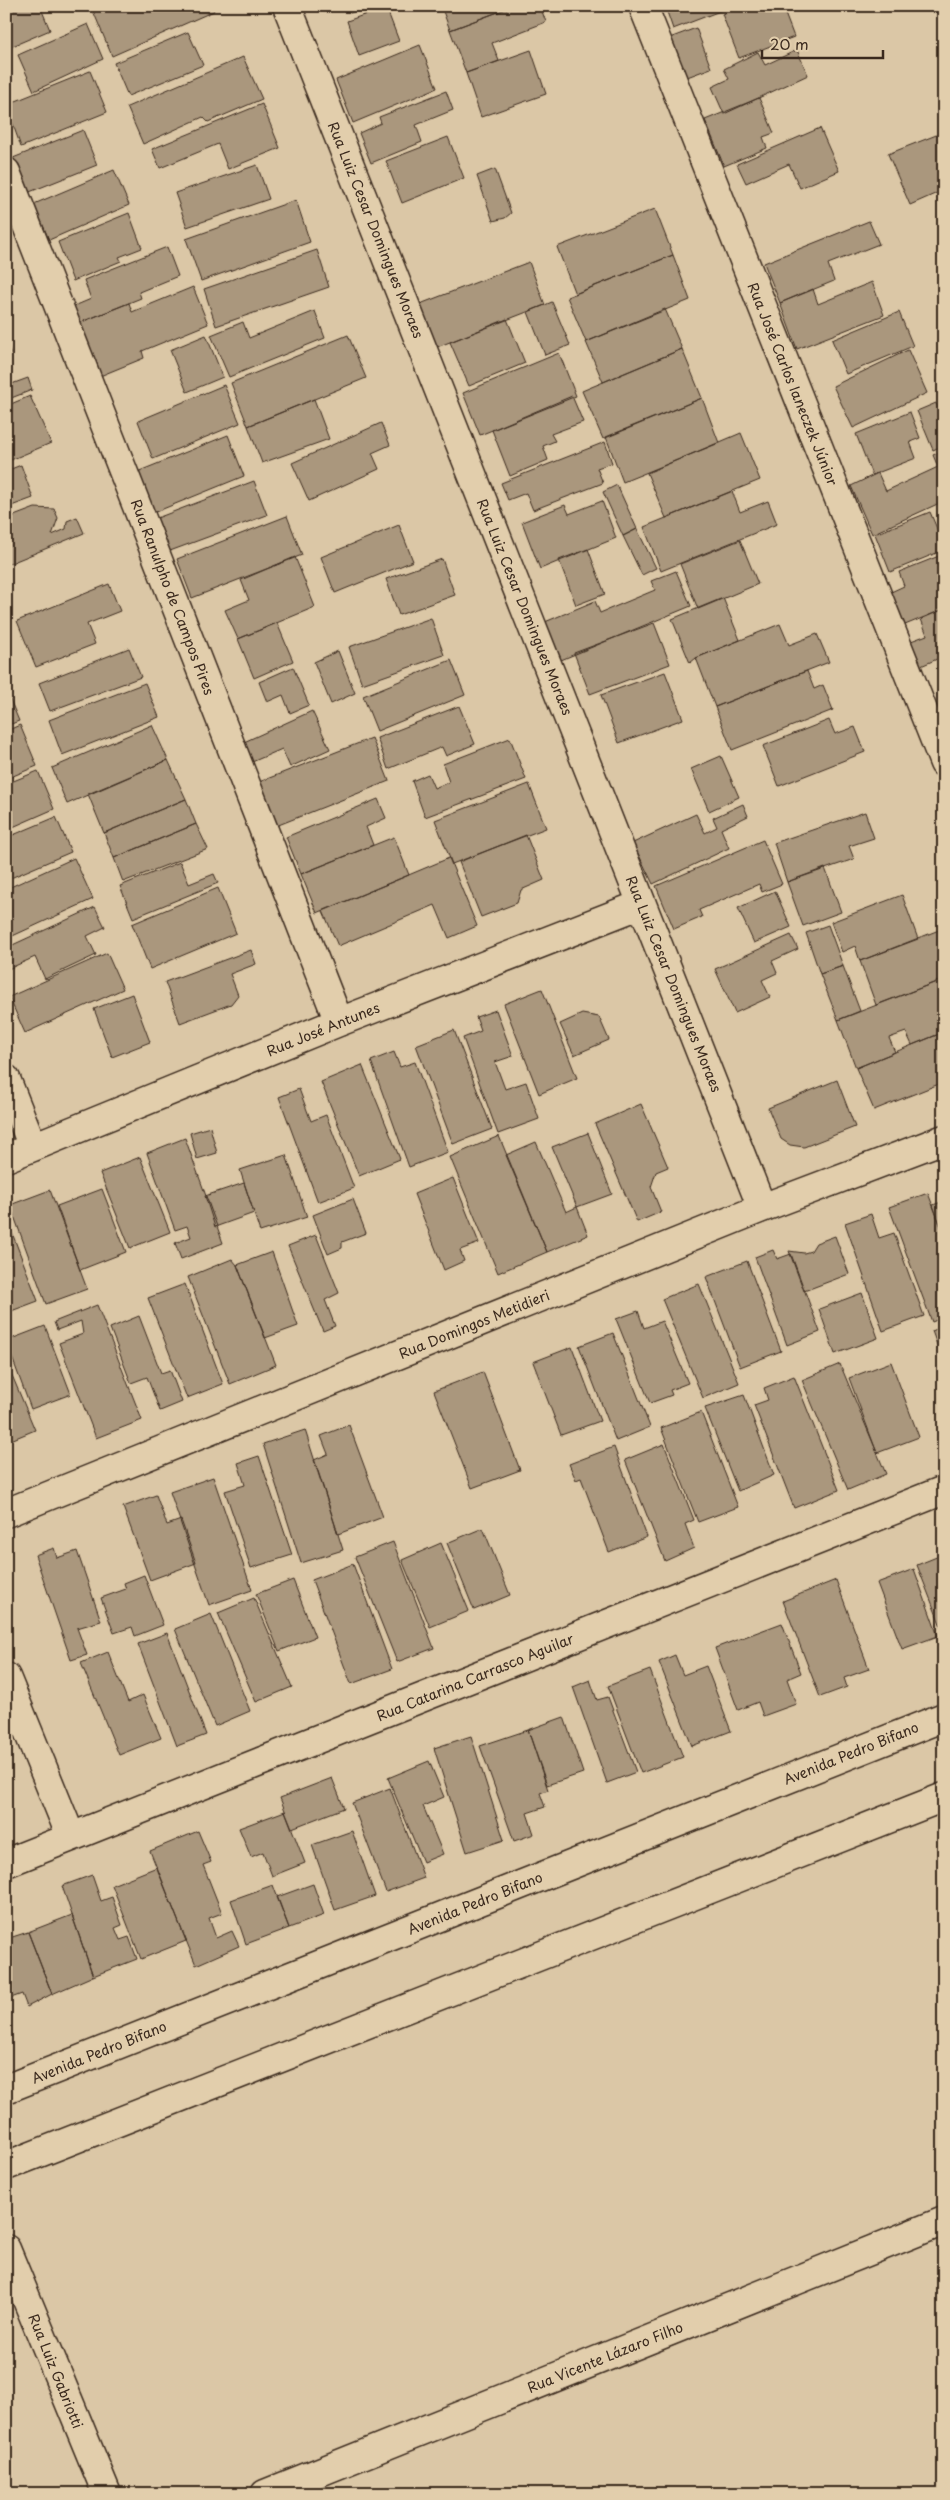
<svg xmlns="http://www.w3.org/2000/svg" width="950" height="2500" viewBox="0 0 950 2500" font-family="'Playpen Sans',sans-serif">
  <rect width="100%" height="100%" fill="#dbc7a6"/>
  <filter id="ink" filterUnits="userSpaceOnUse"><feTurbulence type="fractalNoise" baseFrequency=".02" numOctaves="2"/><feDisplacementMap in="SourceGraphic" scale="10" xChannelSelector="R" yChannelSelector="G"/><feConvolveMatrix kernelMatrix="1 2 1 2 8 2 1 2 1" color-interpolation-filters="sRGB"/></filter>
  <g filter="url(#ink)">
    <path fill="#aa977d" stroke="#3b2a1e" d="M6 6H40L50 30 8 48Z
      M91 6H212L214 11 112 56Z
      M322 6H342L324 12Z
      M348 6H370L350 13Z
      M441 6H514L450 30Z
      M514 6H540L546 22 492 43 499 61 466 73 450 30Z
      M665 6H733L673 29Z
      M743 6H782L794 37 739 58 722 14Z
      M386 7 399 41 359 56 347 21Z
      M88 24 103 59 34 91 18 55Z
      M696 28 711 68 682 79 667 39Z
      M188 32 203 65 128 96 114 63Z
      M420 45 437 88 353 123 336 80Z
      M531 50 546 94 481 117 466 73Z
      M797 50 808 75 724 114 712 87 729 79 724 69 758 52 765 65Z
      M243 57 262 99 208 122 203 117 143 144 127 107Z
      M90 71 107 112 21 147 6 105Z
      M446 91 453 110 416 125 422 142 371 163 359 133 381 123 379 117Z
      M759 98 774 133 763 137 767 148 724 166 705 120Z
      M262 104 280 148 228 169 218 144 160 168 152 149Z
      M820 128 839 171 800 188 789 164 746 183 737 164Z
      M83 130 97 165 27 193 13 158Z
      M944 132V190L910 205 888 154Z
      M448 137 464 178 402 203 386 161Z
      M257 165 269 199 187 227 175 193Z
      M495 169 511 213 505 218 493 221 477 176Z
      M114 170 129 205 49 240 34 204Z
      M296 200 310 242 201 281 186 239Z
      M655 209 673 255 575 294 557 247Z
      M129 213 142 248 119 257 121 261 73 281 58 242Z
      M869 221 879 244 828 264 834 281 780 303 764 263Z
      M167 247 178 276 139 292 141 298 79 323 72 307 91 299 84 280Z
      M317 250 329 287 216 326 204 289Z
      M673 255 690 300 586 342 567 297Z
      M529 262 545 305 437 347 420 304Z
      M872 282 884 315 797 349 780 303 813 289 818 304Z
      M193 287 208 324 142 351 144 358 100 376 79 323 129 303 132 312Z
      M552 302 570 345 545 355 528 312Z
      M665 309 682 349 603 382 586 342Z
      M315 311 325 338 229 377 211 335 243 322 249 338Z
      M899 312 913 346 846 374 832 340Z
      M507 319 525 363 469 386 450 342Z
      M206 335 223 377 187 392 170 350Z
      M348 335 366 378 248 426 231 383Z
      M6 340 11 354 6 356Z
      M682 349 702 398 603 439 582 391Z
      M908 350 927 393 853 428 833 386Z
      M559 353 576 396 480 435 463 393Z
      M28 378 32 390 6 400V379L9 385Z
      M224 385 240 423 153 459 138 421Z
      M30 396 51 443 6 462V406Z
      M572 396 583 422 551 434 555 441 543 446 548 460 510 476 492 430Z
      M702 398 719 443 623 482 606 437Z
      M314 399 329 439 262 463 248 426Z
      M936 403 944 420V445L933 450 917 411Z
      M910 412 920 438 910 442 916 458 872 475 856 434Z
      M381 423 390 445 372 453 379 469 309 501 292 463Z
      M741 433 760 480 666 518 647 473Z
      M228 435 244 476 153 513 137 472Z
      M605 442 612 463 597 468 603 483 533 510 526 493 508 500 501 483Z
      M944 450V501L872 534 851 486 878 473 886 491 938 467 933 455Z
      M21 465 33 498 6 508V471Z
      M254 481 267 515 170 551 157 518Z
      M617 485 637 529 623 536 603 492Z
      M732 491 740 512 768 501 777 524 661 571 644 527Z
      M602 501 616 538 540 569 522 522 565 505 569 514Z
      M35 508 54 509 58 518 52 535 66 529 67 521 77 517 84 533 6 565V519Z
      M930 512 944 545V550L890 572 875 534Z
      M287 516 302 555 192 598 177 559Z
      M399 525 413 561 335 593 321 557Z
      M637 529 656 568 642 575 623 536Z
      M740 540 758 584 698 609 680 564Z
      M588 549 605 594 576 605 559 560Z
      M944 554V609L905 625 891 592 904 586 899 572Z
      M295 557 315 607 238 639 225 610 249 600 241 580Z
      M442 559 455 595 399 615 386 579Z
      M676 571 691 606 561 660 545 622 595 601 600 613 655 590 651 581Z
      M109 584 120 611 87 624 95 644 36 667 17 621Z
      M723 598 740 640 696 658 690 663 672 619Z
      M944 609V656L921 666 911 641 927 635 921 619Z
      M431 618 444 655 362 684 349 647Z
      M277 623 293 661 254 678 238 639Z
      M654 623 670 664 590 694 574 653Z
      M780 624 789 645 817 634 829 662 715 707 696 658Z
      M129 648 141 677 50 711 39 683Z
      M338 651 355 693 331 704 314 662Z
      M451 660 465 695 377 731 363 696Z
      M293 667 309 705 290 713 283 695 267 702 259 682Z
      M807 671 814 689 823 685 833 710 732 750 715 707Z
      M665 672 683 719 619 743 601 695Z
      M145 683 159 717 62 755 49 720Z
      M6 690 19 721 6 726Z
      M459 706 475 744 446 756 442 747 388 769 377 738Z
      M312 711 330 749 290 767 282 749 252 762 244 742Z
      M829 720 835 734 855 727 865 752 779 786 763 746Z
      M20 725 37 766 6 779V731Z
      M152 725 168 760 67 804 52 768Z
      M372 738 389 781 276 826 259 782Z
      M510 738 526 779 425 817 412 781 428 774 434 788 449 782 443 764Z
      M721 756 739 797 709 811 691 769Z
      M168 760 186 799 104 833 88 794Z
      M38 771 54 809 6 830V784Z
      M529 784 546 828 452 864 435 820Z
      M186 799 196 824 114 858 104 833Z
      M378 799 386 818 366 827 373 845 301 874 286 837Z
      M743 804 748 816 721 829 729 848 653 884 633 843 696 814 705 833 717 827 713 818Z
      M865 812 874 838 849 846 854 859 787 882 774 843Z
      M56 817 71 852 6 880V838Z
      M196 824 208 849 123 882 114 858Z
      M526 835 544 880 521 890 517 903 481 917 459 862Z
      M394 837 409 875 317 913 301 874Z
      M763 840 782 884 762 892 759 884 699 910 702 917 674 929 656 886Z
      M74 858 93 899 6 939V889Z
      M449 858 477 926 449 938 435 905 338 946 323 911Z
      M180 862 189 884 214 874 218 883 133 918 120 886Z
      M825 868 841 912 803 926 787 882Z
      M218 888 236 933 150 969 132 924Z
      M775 891 791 927 754 943 738 908Z
      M902 895 918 939 860 961 855 946 842 952 831 922Z
      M95 907 105 927 87 936 96 955 45 979 35 957 6 970V948Z
      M828 925 843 966 820 974 806 933Z
      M939 930 944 943V979L876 1005 860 961Z
      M791 935 798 949 772 961 777 973 762 980 770 997 735 1013 715 969Z
      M251 950 256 964 230 974 238 995 231 1004 180 1023 165 982Z
      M107 953 123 989 25 1033 9 997Z
      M843 966 860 1011 838 1020 820 974Z
      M944 979V1032L912 1045 906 1032 889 1038 895 1052 856 1068 838 1020Z
      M542 989 577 1078 539 1094 504 1004Z
      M132 994 150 1042 112 1057 94 1009Z
      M496 1010 513 1056 495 1062 505 1089 526 1082 539 1119 498 1134 463 1038 481 1031 476 1017Z
      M582 1014 599 1017 609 1040 574 1055 560 1024Z
      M454 1030 492 1129 453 1144 416 1045Z
      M944 1032V1082L874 1110 856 1068Z
      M394 1052 400 1067 415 1062 448 1152 409 1167 371 1061Z
      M362 1065 400 1159 359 1176 321 1082Z
      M837 1080 855 1127 804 1147 790 1145 781 1139 768 1108Z
      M299 1089 311 1121 326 1115 354 1188 318 1202 279 1097Z
      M641 1104 668 1167 656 1172 651 1187 661 1212 637 1222 595 1124Z
      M210 1127 217 1153 197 1159 190 1133Z
      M588 1133 612 1194 577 1207 552 1147Z
      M499 1136 547 1252 498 1273 450 1157Z
      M185 1138 223 1243 181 1259 175 1243 191 1237 187 1226 175 1230 147 1153Z
      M536 1142 566 1212 577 1207 588 1235 547 1252 506 1155Z
      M286 1155 307 1217 260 1232 240 1170Z
      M140 1157 170 1232 130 1248 100 1173Z
      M453 1178 479 1243 460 1250 464 1261 444 1270 414 1194Z
      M244 1183 254 1213 215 1227 205 1196Z
      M102 1189 126 1252 80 1270 57 1206Z
      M50 1190 87 1289 46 1304 10 1205Z
      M928 1193 944 1235V1317L932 1322 889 1207Z
      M353 1199 366 1233 342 1242V1248L328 1254 313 1215Z
      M944 1201V1235L933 1205Z
      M871 1214 879 1238 894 1233 924 1316 883 1331 845 1223Z
      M6 1217 38 1301 6 1313Z
      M316 1235 339 1293 325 1300 335 1326 323 1331 288 1246Z
      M835 1236 849 1274 804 1291 789 1251 804 1253 811 1251 816 1243Z
      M773 1250 777 1259 791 1254 820 1332 787 1345 755 1257Z
      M272 1252 298 1326 265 1338 237 1265Z
      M232 1259 237 1265 276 1365 230 1384 188 1277Z
      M747 1261 781 1351 740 1367 706 1277Z
      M185 1284 223 1384 187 1398 148 1298Z
      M699 1284 739 1383 703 1398 662 1299Z
      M862 1293 878 1338 835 1354 819 1309Z
      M97 1305 142 1420 96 1438 59 1343 83 1334 81 1321 57 1330 54 1322Z
      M638 1311 644 1328 662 1321 688 1383 670 1390 672 1395 650 1403 616 1319Z
      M139 1316 161 1373 170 1370 182 1402 160 1411 147 1377 131 1383 110 1328Z
      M45 1326 71 1394 31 1409 6 1341Z
      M944 1326V1364L932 1331Z
      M613 1333 650 1427 616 1441 579 1346Z
      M572 1347 600 1421 561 1435 533 1362Z
      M6 1361 35 1430 6 1442Z
      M891 1362 919 1437 877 1453 849 1378Z
      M840 1364 886 1474 848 1490 802 1380Z
      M483 1372 520 1470 472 1488 434 1391Z
      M794 1376 839 1490 794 1508 754 1405 768 1400 764 1388Z
      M744 1395 774 1475 738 1491 705 1408Z
      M701 1412 738 1507 698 1522 661 1428Z
      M349 1425 383 1517 338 1534 314 1460 328 1454 321 1436Z
      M305 1430 343 1550 301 1563 263 1444Z
      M664 1444 694 1520 685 1524 694 1548 665 1561 625 1460Z
      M614 1447 647 1537 609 1552 581 1478 576 1480 569 1464Z
      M259 1456 292 1555 251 1568 225 1491 245 1485 238 1463Z
      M213 1477 252 1590 209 1605 170 1492Z
      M156 1495 167 1525 181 1520 196 1563 150 1580 123 1507Z
      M483 1528 510 1595 474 1610 447 1543Z
      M393 1542 434 1648 397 1662 355 1557Z
      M441 1543 469 1611 430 1627 402 1560Z
      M54 1548 57 1558 77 1551 101 1621 77 1628 87 1655 71 1660 35 1555Z
      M944 1554V1634L917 1565Z
      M353 1564 392 1669 351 1684 312 1580Z
      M914 1569 938 1636 902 1649 877 1583Z
      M144 1575 163 1625 135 1636 132 1627 114 1633 101 1598 126 1589 124 1583Z
      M293 1580 315 1637 279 1651 256 1594Z
      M836 1580 869 1669 844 1678 847 1687 820 1697 783 1601Z
      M254 1598 292 1687 256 1702 218 1613Z
      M211 1614 250 1711 215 1726 175 1629Z
      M782 1623 801 1673 787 1679 796 1704 763 1716 758 1702 738 1710 715 1648Z
      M167 1633 206 1735 177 1746 138 1644Z
      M108 1652 128 1702 143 1695 161 1738 119 1755 81 1663Z
      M675 1655 683 1675 706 1666 731 1731 692 1746 659 1662Z
      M650 1670 683 1757 641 1773 608 1686Z
      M590 1680 597 1700 608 1697 636 1772 607 1783 573 1687Z
      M564 1717 583 1773 547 1785 528 1730Z
      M528 1730 548 1790 540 1793 545 1807 527 1813 534 1834 514 1841 480 1746Z
      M471 1736 504 1840 467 1852 434 1748Z
      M429 1761 444 1797 423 1806 443 1854 423 1862 388 1778Z
      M332 1778 344 1808 292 1828 280 1798Z
      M390 1788 424 1878 386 1892 352 1803Z
      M285 1811 305 1863 272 1876 263 1852 251 1857 239 1828Z
      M198 1831 211 1862 203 1865 222 1913 209 1918 216 1938 232 1931 239 1946 196 1965 150 1851Z
      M352 1831 375 1896 335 1910 312 1845Z
      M157 1867 186 1941 141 1959 112 1885Z
      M92 1875 101 1901 112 1897 122 1925 115 1928 120 1940 129 1937 137 1959 93 1976 62 1886Z
      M313 1884 324 1915 289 1928 277 1897Z
      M273 1885 289 1928 246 1944 231 1900Z
      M72 1915 93 1976 52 1994 28 1932Z
      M28 1932 52 1994 27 2007 22 1994 11 1998 6 1987V1939Z"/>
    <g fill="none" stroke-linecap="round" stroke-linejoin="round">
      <defs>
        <path id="minor" d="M287 6 762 1208
          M643 6 944 763
          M6 172 339 1022
          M6 1079 33 1147
          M6 1158 339 1022 642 904
          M6 1513 762 1208 944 1139
          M6 1677 71 1837
          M6 1863 944 1490
          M6 2089 944 1717
          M6 2166 944 1797
          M6 2249 107 2494
          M265 2494 944 2221"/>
      </defs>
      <use href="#minor" stroke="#3b2a1e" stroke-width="31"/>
      <use href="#minor" stroke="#e2ceac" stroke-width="28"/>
    </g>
  </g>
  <g text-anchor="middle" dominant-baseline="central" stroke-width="4" stroke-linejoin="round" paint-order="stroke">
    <g font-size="14" fill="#3b2a1e" stroke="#e2ceac">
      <text transform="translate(376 230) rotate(68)">Rua Luiz Cesar Domingues Moraes</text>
      <text transform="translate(793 384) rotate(68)">Rua José Carlos Ianeczek Júnior</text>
      <text transform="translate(173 597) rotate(69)">Rua Ranulpho de Campos Pires</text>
      <text transform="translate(525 607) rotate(68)">Rua Luiz Cesar Domingues Moraes</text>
      <text transform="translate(674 984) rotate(68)">Rua Luiz Cesar Domingues Moraes</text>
      <text transform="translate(323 1029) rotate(-22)">Rua José Antunes</text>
      <text transform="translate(474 1324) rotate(-22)">Rua Domingos Metidieri</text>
      <text transform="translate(475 1677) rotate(-22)">Rua Catarina Carrasco Aguilar</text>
      <text transform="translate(851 1753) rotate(-22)">Avenida Pedro Bifano</text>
      <text transform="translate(475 1903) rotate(-22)">Avenida Pedro Bifano</text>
      <text transform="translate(99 2052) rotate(-22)">Avenida Pedro Bifano</text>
      <text transform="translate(605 2357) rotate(-22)">Rua Vicente Lázaro Filho</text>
      <text transform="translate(56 2371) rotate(68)">Rua Luiz Gabriotti</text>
    </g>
  </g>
  <rect width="950" height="2500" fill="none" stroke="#e2ceac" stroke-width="25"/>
  <rect x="12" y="12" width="925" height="2475" fill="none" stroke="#3b2a1e" stroke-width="2" filter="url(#ink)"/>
  <path d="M762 50v8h121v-8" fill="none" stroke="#3b2a1e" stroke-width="2.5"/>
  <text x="770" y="50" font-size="15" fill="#3b2a1e" stroke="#e2ceac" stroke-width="4" paint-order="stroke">20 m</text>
</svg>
